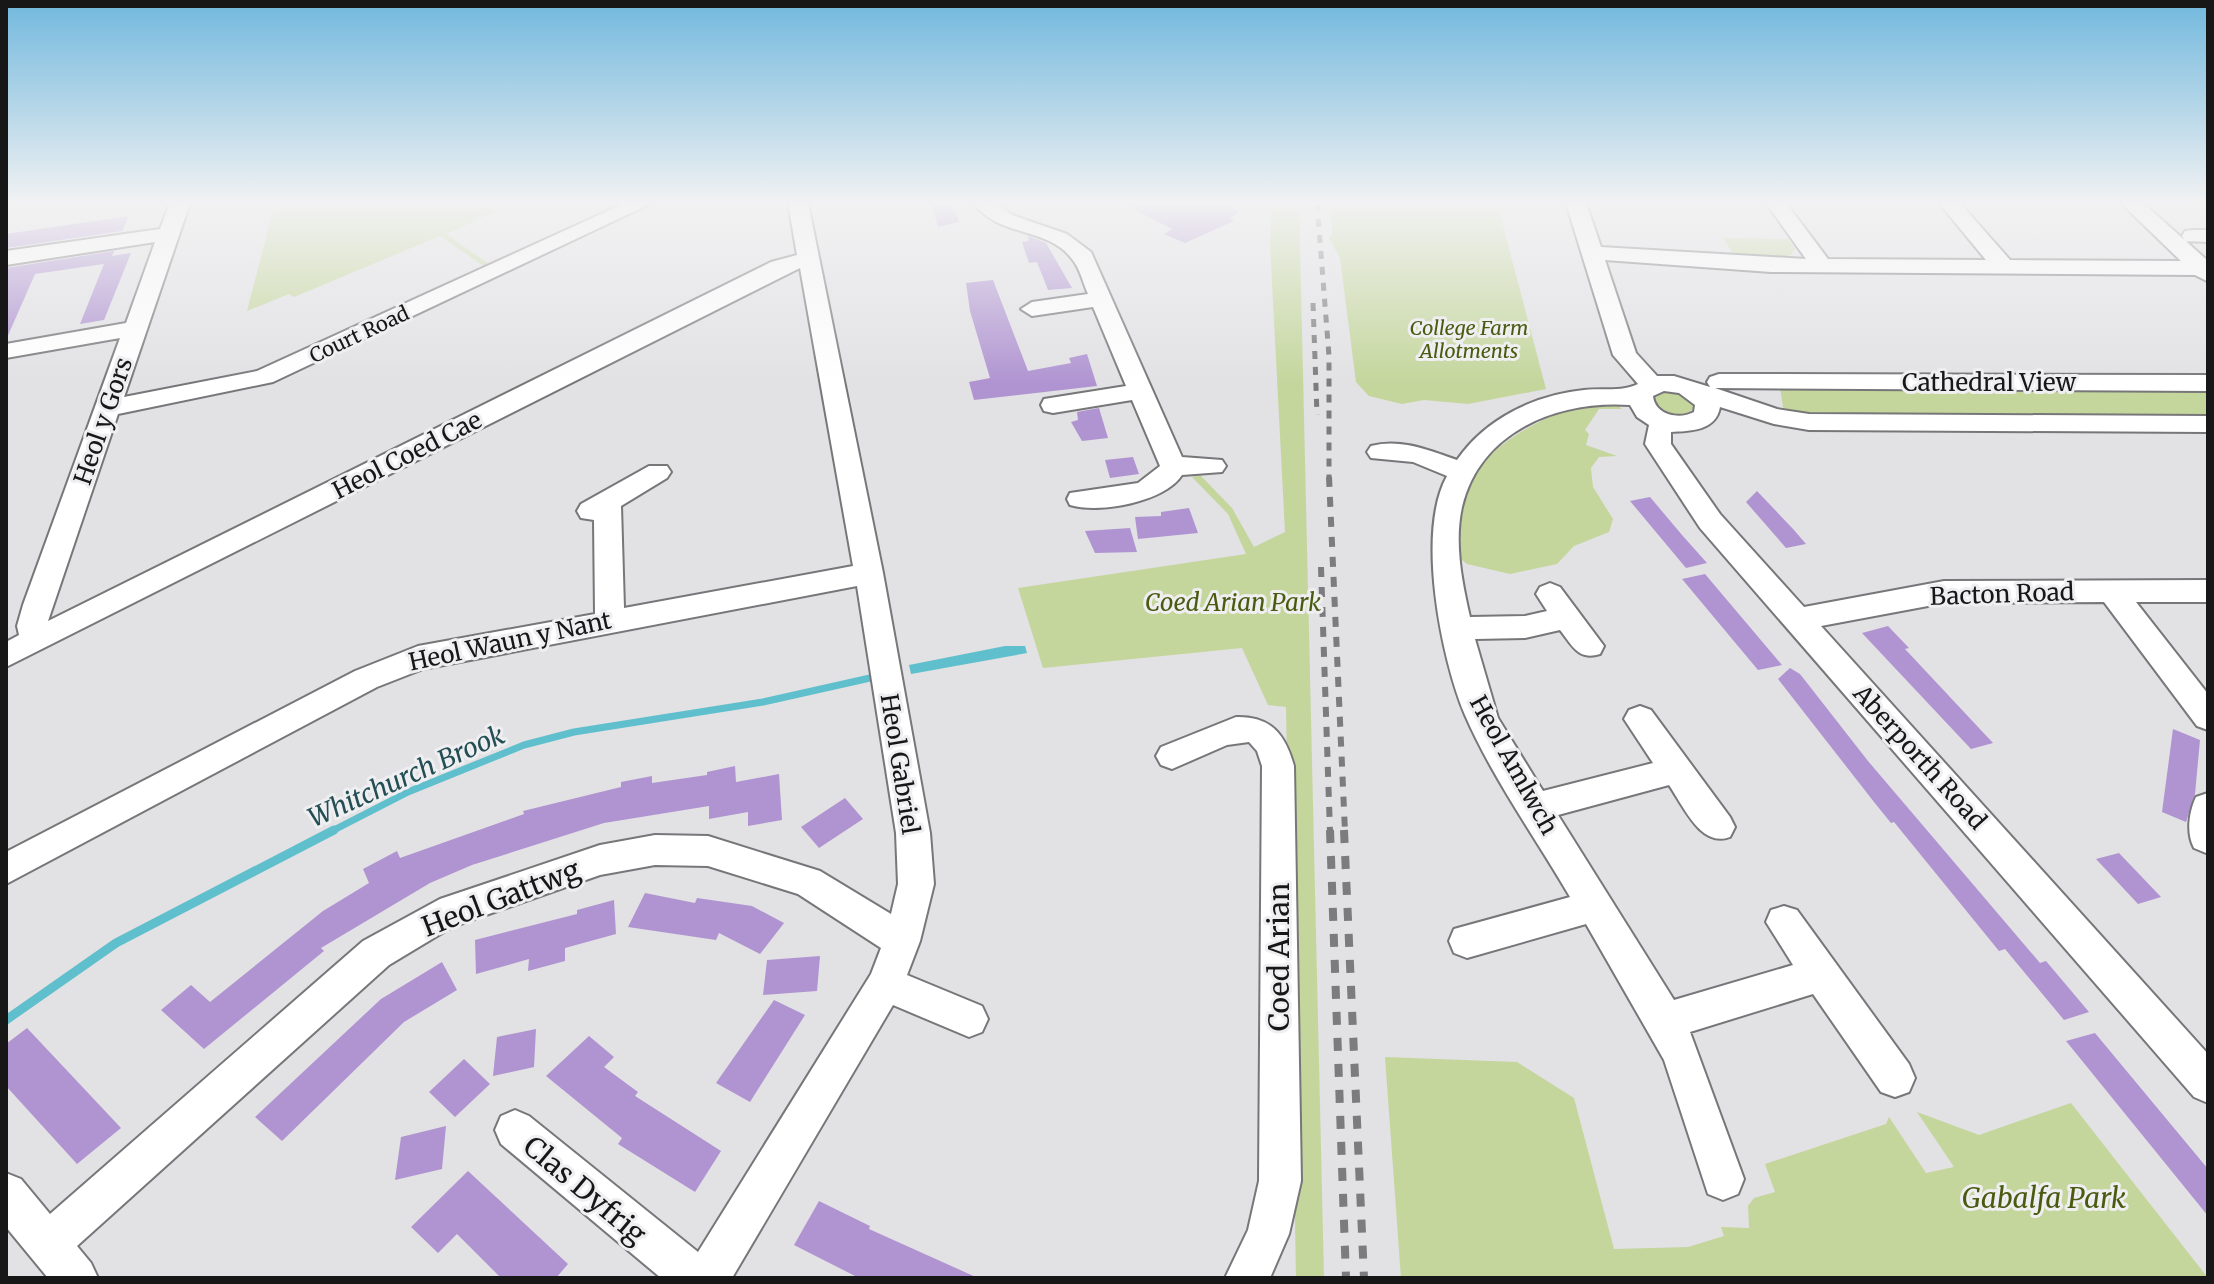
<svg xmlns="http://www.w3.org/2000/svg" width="2214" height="1284" viewBox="0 0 2214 1284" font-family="Merriweather,serif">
  <rect width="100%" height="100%" fill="#e2e1e4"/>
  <path fill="#c4d69c" d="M275 203H515L446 234 490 265 485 267 440 236 294 297 289 294 247 311Z
    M1272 203H1299L1324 1278H1296L1286 707 1268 705 1242 648 1043 668 1018 588 1246 554 1228 514 1192 477 1200 475 1232 508 1254 547 1285 532 1270 243Z
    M1327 203H1497L1546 389 1468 404 1424 400 1402 404 1369 396 1356 382 1340 258 1329 238 1333 232Z
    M1723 238 1788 239 1795 248 1791 255 1783 257 1734 255Z
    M1780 388H2208V419H1835L1789 412 1783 407Z
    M1664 391 1678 392 1693 403V410L1679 416 1660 410 1652 398Z
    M1584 404 1618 405 1622 409H1599L1585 430 1589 434 1586 445 1617 456 1599 457 1591 468 1593 487 1613 519 1609 532 1574 546 1557 564 1510 574 1467 564 1433 537 1432 528 1460 520C1460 457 1533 420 1584 404Z
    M1385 1057 1517 1062 1574 1098 1614 1249 1688 1247 1724 1236 1721 1227 1749 1228 1748 1206 1754 1198 1775 1192 1765 1164 1886 1124 1889 1117 1926 1173 1954 1167 1917 1112 1979 1135 2071 1103 2208 1278H1401Z"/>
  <path fill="#5fbfcc" d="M1005 646H1025L1027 653 911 674 909 665Z"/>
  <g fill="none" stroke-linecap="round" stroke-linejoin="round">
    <path stroke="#5fbfcc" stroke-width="7" d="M330 832 408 792 524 745 574 732 763 702 879 676"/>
    <path stroke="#5fbfcc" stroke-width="9" d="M6 1020 116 943 334 830"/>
  </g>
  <path fill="#b094d1" d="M931 203H952L959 222 938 227Z
    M1121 203H1221L1240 212 1230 217 1234 221 1185 243 1164 234 1172 229Z
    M129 216 122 231 6 248V234Z
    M1028 236 1046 243 1072 288 1048 290 1037 262 1029 263 1022 242 1029 241Z
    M114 251 112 256 131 253 104 320 80 324 104 264 35 274 6 340V268Z
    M993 280 1028 371 1071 363 1069 358 1087 354 1097 386 974 400 969 382 990 378 970 311 966 283Z
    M1099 408 1108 438 1082 441 1071 422 1078 420 1077 412Z
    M1133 457 1139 474 1110 478 1105 460Z
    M1757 491 1794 530 1806 544 1786 548 1746 502Z
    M1650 497 1682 535 1707 563 1686 568 1630 501Z
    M1189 508 1198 533 1138 539 1135 517 1161 516V512Z
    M1130 528 1137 552 1095 553 1085 531Z
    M1705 574 1765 645 1782 665 1758 670 1682 579Z
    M1888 626 1909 648 1905 649 1993 743 1971 749 1862 633Z
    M1790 668 1800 674 1868 761 2040 963 2046 961 2089 1012 2064 1020 2005 949 1999 951 1894 822 1891 823 1874 802 1778 679Z
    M2173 729 2200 740 2195 794 2186 822 2162 812Z
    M735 766 736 782 779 774 782 820 748 826V812L709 819V806L604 823 472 865 430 883 321 948 324 951 204 1049 161 1010 191 985 210 1002 323 911 369 883 363 869 397 851 400 858 524 814 523 811 621 787V782L652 776V783L707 775V772Z
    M845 798 863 819 819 848 801 827Z
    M2119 853 2161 897 2138 904 2096 859Z
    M645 893 695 903 697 898 752 906 784 923 760 954 719 933 716 940 628 927Z
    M614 900 616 934 565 948V961L528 971 529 959 476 974 475 940 577 914V910Z
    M820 956 817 991 763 995 767 960Z
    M442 962 457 990 404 1022 282 1141 255 1117 381 999Z
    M774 1000 805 1015 750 1102 716 1083Z
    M27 1028 121 1128 77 1164 6 1086V1044Z
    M536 1029 534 1067 493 1076 497 1037Z
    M2095 1033 2208 1169V1216L2066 1041Z
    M589 1036 614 1057 604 1067 638 1092 635 1096 721 1151 695 1192 618 1144 622 1138 546 1076Z
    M464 1059 490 1084 455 1117 429 1092Z
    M446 1126 442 1169 395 1180 401 1137Z
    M468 1171 568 1264 556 1278H501L457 1234 438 1253 411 1227Z
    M819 1201 870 1226 869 1229 978 1278H859L794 1245Z"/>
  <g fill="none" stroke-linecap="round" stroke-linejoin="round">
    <defs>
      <path id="minor" d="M170 203H190L124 397 257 371 625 203H652L273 382 118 414 48 621 771 262 797 255 788 203H808L883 573 930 833 934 884 920 941 907 975 982 1006 988 1019 982 1032 969 1037 893 1005 732 1278H661L501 1144 495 1130 501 1116 515 1110 529 1116 698 1252 871 974 881 948 798 894 708 866 655 865 600 875 452 927 389 965 77 1246 91 1263 98 1278H48L6 1227V1173L21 1179 50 1214 363 941 440 899 600 845 655 835 708 836 820 871 891 914 898 884 896 833 857 586 423 669 377 687 6 884V852L355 671 418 646 595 614 594 520 581 518 577 511 581 504 649 466H667L671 472 667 478 621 506 624 608 853 566 800 268 6 667V642L19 635 17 626 23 605 120 338 6 358V344L126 323 155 242 6 265V251L160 229Z
        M974 203H996L1012 215 1067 234 1091 252 1182 457 1222 460 1226 466 1222 472 1182 475C1165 502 1099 514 1070 505L1067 499 1070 493 1138 483 1160 466 1132 400 1053 413 1044 411 1041 405 1044 399 1126 386 1093 307 1032 316 1021 309 1032 302 1088 294C1083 283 1080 268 1072 259 1049 227 997 237 974 203Z
        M1566 203H1586L1601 247 1806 259 1766 203H1786L1828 259 1986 260 1939 203H1960L2010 260 2181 261 2121 203H2143L2208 261 2207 281 2195 275 1771 272 1605 260 1636 353 1657 376H1674L1710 387 1707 382 1710 377 1719 374 2208 375V391L1715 388 1777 409 1809 414 2208 416V432L1809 430 1774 424 1720 407C1716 431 1690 431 1671 432V444L1720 514 1804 607 1944 581 2208 580V602H2136L2208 694V730L2197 726 2104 602 1944 603 1821 626 2208 1054V1103L2194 1097 1700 528 1645 444 1649 425 1637 417 1630 405C1558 400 1480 431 1462 507 1454 543 1462 582 1470 617L1525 616 1547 611 1536 594 1540 587 1550 583 1560 587 1604 646 1600 654C1578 661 1572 645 1560 630L1525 638 1475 639 1498 718 1543 791 1653 763 1624 719 1629 710 1640 706 1651 710 1730 817 1735 827 1730 837C1701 848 1684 807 1669 785L1558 815 1674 1000 1793 965 1766 922 1771 910 1784 906 1797 910 1909 1064 1915 1078 1909 1092 1895 1097 1881 1092 1813 994 1690 1032 1744 1179 1738 1194 1723 1200 1708 1194 1664 1060 1586 924 1467 958 1454 953 1449 941 1454 929 1570 897C1535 837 1493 779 1465 715 1441 658 1416 532 1447 476L1413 462 1371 458 1367 452 1371 446C1400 438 1429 450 1457 460 1485 419 1534 395 1584 390 1602 388 1622 392 1638 384L1613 355ZM1664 391 1679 393 1695 405 1694 412C1679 420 1655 415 1653 396Z
        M2193 230H2208V242L2185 241 2182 236 2185 231Z
        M1236 717C1271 716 1285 734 1294 766L1301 1181 1289 1234 1270 1278H1225L1248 1230 1259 1181 1262 766 1257 751 1249 742 1227 745 1172 769 1161 765 1156 756 1161 747Z
        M2208 793V852L2206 853 2194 848C2186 833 2189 812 2196 797Z"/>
    </defs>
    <use href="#minor" stroke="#777679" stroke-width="4"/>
    <use href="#minor" fill="#fff" fill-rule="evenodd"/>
    <path stroke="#7c7b7d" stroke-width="5" stroke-dasharray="8 8" stroke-linecap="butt" d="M1317 203 1329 356V479
      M1313 303 1317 415"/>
    <path stroke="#7c7b7d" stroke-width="6" stroke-dasharray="10 10" stroke-linecap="butt" d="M1329 477 1345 832
      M1321 567 1330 832"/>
    <path stroke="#7c7b7d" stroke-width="8" stroke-dasharray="13 13" stroke-linecap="butt" d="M1330 830 1346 1278
      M1344 830 1364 1278"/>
  </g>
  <linearGradient id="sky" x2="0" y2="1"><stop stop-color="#71b8dd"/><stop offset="0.53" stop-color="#f2f2f3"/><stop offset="1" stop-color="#f2f2f3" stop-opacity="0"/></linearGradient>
  <rect width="2214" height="383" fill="url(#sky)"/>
  <g text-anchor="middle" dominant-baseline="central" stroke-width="6" stroke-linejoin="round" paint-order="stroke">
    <g font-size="20" font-style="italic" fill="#4a5b11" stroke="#efeef1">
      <text x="1469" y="327">College Farm<tspan x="1469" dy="23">Allotments</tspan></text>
    </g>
    <g font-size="20" fill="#181718" stroke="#efeef1">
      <text transform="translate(359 334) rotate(-25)">Court Road</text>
    </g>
    <g font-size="24" fill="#181718" stroke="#efeef1">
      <text x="1989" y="382">Cathedral View</text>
      <text transform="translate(103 421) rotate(-71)">Heol y Gors</text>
      <text transform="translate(407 455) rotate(-27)">Heol Coed Cae</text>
      <text transform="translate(2002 594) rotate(-2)">Bacton Road</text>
      <text transform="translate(510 641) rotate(-12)">Heol Waun y Nant</text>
      <text transform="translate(1920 757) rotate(48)">Aberporth Road</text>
      <text transform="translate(900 764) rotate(81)">Heol Gabriel</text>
      <text transform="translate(1514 765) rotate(61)">Heol Amlwch</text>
    </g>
    <g font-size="24" font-style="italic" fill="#4a5b11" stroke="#efeef1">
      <text x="1233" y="602">Coed Arian Park</text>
    </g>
    <g font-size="26" font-style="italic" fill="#234e54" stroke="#efeef1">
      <text transform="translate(406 776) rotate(-24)">Whitchurch Brook</text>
    </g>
    <g font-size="28" fill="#181718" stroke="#efeef1">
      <text transform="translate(501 898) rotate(-21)">Heol Gattwg</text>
      <text transform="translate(1279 957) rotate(-90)">Coed Arian</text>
      <text transform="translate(585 1190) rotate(40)">Clas Dyfrig</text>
    </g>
    <g font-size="28" font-style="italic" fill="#4a5b11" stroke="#efeef1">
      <text x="2044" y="1198">Gabalfa Park</text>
    </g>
  </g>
  <rect width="2214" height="1284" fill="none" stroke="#181718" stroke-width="16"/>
</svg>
